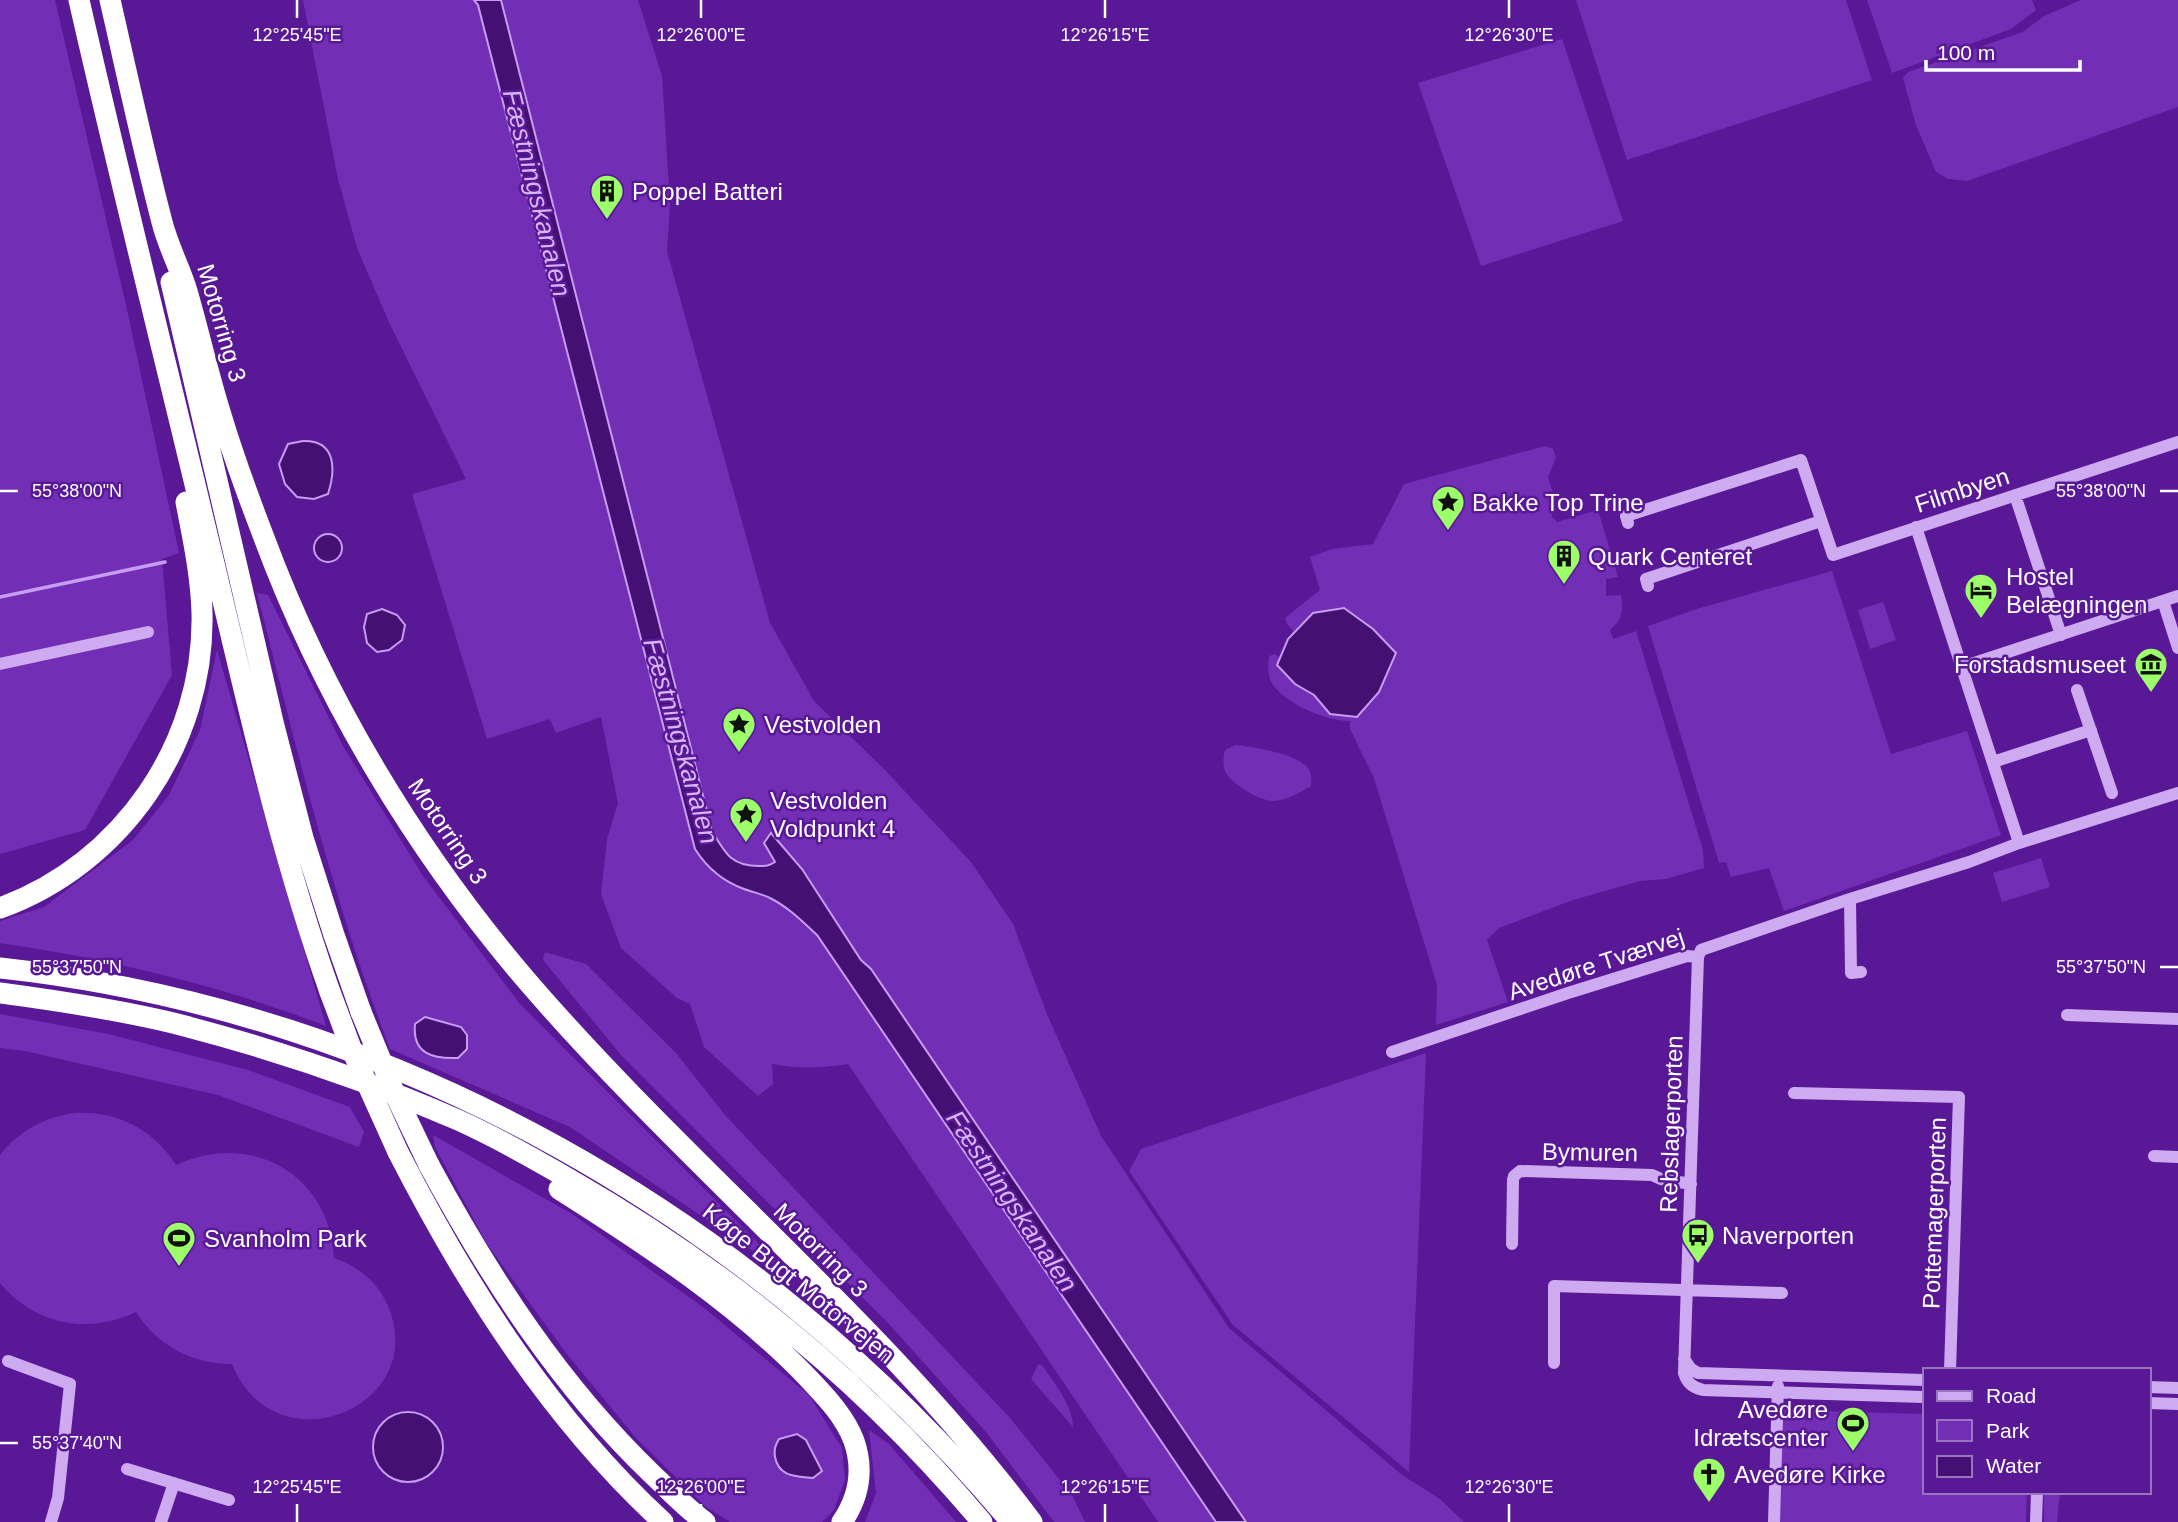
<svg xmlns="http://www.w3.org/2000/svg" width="2178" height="1522" viewBox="0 0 2178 1522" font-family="Helvetica,sans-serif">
  <rect width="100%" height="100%" fill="#591896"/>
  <path fill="#722fb5" d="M0 0H55L126 305 179 553 162 559 172 675 85 830 0 854Z
    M303 0H638L662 76 670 204 667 251 770 623 814 701 884 769 971 862 1013 924 1047 1014 1101 1136 1229 1328 1402 1475 1440 1499 1464 1522H1158L848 1064C822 1068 798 1069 772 1064L773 1084 758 1096 704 1047 690 1004 677 998 621 948 601 894 607 839 618 803 601 717 556 733 550 719 487 739 412 494 466 479 388 320 357 248 338 179Z
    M1576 0H1846L1872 80 1627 160Z
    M1867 0H2032L2036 10 2011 29 1892 73Z
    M2081 0H2178V107L1967 181 1948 179 1936 172 1916 125 1903 78 1908 72 2023 32 2044 16Z
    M1562 39 1623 221 1481 266 1418 83Z
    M1545 446 1553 449 1556 457 1548 477 1556 502 1551 507 1552 517 1557 522 1598 510 1618 577 1606 579V596L1621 595C1623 611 1623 619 1610 630L1613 639 1636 631 1637 634 1703 850 1704 868 1666 879 1640 881 1573 900 1499 928 1487 940 1508 1002 1436 1025 1437 985 1374 778 1350 729V721C1327 721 1284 704 1272 683 1267 675 1268 666 1269 656L1275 654 1280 658 1277 665 1295 684 1314 695 1330 714 1313 613 1294 632 1287 624 1285 618 1320 590 1310 557 1332 549 1373 544 1404 484Z
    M1832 571 1891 754 1967 731 2001 835 1784 911 1769 868 1731 877 1726 862 1719 863 1648 626 1700 608Z
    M257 593 268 595 343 746 423 876 520 1004 779 1264 778 1268 570 1127 390 1049C333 901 296 747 257 593Z
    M1883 602 1896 640 1870 649 1858 610Z
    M217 650 326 1026C223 986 109 959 0 943V921L44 907 133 840 169 795 200 730Z
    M1235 745C1253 747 1308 754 1311 775 1312 778 1311 782 1311 786 1301 792 1287 800 1275 801 1262 802 1237 787 1228 776 1222 769 1223 758 1225 750Z
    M2041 858 2050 887 2002 902 1993 873Z
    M545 952 586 964 676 1053 725 1115 1010 1418 1072 1495 1085 1522H1054L986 1432 889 1324 621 1055 543 960Z
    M0 1014 108 1034 248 1070 350 1107 364 1132 359 1147 218 1095 25 1051 0 1048Z
    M1426 1053 1409 1472 1233 1325 1129 1171 1141 1149Z
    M75 1113C117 1111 153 1129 176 1165 251 1130 330 1174 334 1258 358 1266 378 1282 388 1306 431 1407 275 1471 232 1364 192 1364 158 1346 136 1312 88 1335 35 1325 0 1283V1155C19 1131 44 1117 75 1113Z
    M433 1135 572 1214 703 1307 809 1395 842 1448 845 1480 834 1510 822 1522H730L706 1507 636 1438 566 1353 487 1244 435 1147Z
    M1038 1364 1043 1366C1055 1385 1073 1405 1073 1427L1031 1379Z
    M1783 1410 1924 1414V1492H2027L2026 1522H1779Z
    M869 1430 889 1444 956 1522H865L876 1493Z
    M2044 1492H2060L2057 1522H2044Z"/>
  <path fill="#441073" stroke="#c79df3" stroke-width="2" d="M474 0H501L712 831C725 853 731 866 759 866 766 866 769 866 775 862L764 843 771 833 802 869 861 960 871 969 1246 1522H1216L817 935C802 921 788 907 770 898 762 894 752 892 744 889 722 881 707 868 695 849L478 5Z
    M303 441C336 440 336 469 328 494L314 499 297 497 285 484 279 464 288 444Z
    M314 548a14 14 0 1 1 28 0a14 14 0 1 1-28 0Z
    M1344 608 1373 629 1396 653 1379 692 1357 717 1330 714 1314 695 1295 684 1277 665 1288 639 1313 613Z
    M382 609 397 615 405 625 402 640 389 650 377 652 367 643 364 627 367 614Z
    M425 1017 461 1027 467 1035V1049L458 1058C433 1059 412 1054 415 1024Z
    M373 1447a35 35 0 1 1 70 0a35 35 0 1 1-70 0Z
    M797 1434 806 1440 822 1471 813 1478C795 1476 779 1477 775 1457 774 1449 775 1446 779 1439Z"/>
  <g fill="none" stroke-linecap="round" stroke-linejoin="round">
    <path stroke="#c79df3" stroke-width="3.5" d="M0 597 165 562"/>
    <path stroke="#ceaaf0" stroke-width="12" d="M2015 495 2061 635
      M1628 523 1626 516 1801 460 1833 555 2178 442
      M1916 527 2019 843
      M1648 586 1646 579 1821 521
      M2163 601 2178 648
      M0 664 148 632
      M1962 667 2178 596
      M2077 690 2112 793
      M1993 762 2091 730
      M1850 899 1851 973 1861 972
      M1698 957 1684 1373C1687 1383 1692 1387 1703 1390L1924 1397
      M1698 957 1701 950 1850 899 1969 862 2019 843 2178 793
      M2067 1015 2178 1019
      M1392 1052 1568 993 1687 956 1698 957
      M1794 1093 1959 1097 1950 1370
      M2154 1156 2178 1157
      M1512 1244 1513 1180 1514 1176 1520 1171 1652 1175 1661 1179 1691 1184
      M1684 1359 1691 1369 1698 1373 1924 1380
      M8 1361 70 1384 58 1498 51 1522
      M1554 1363V1286L1782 1293
      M2148 1387 2178 1388
      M2148 1403 2178 1404
      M127 1469 229 1500
      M161 1522 174 1483
      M1774 1522 1778 1386
      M2036 1522 2037 1492"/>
    <path stroke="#fff" stroke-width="21" d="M79 0C119 176 163 351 205 526 243 682 276 840 330 992
      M110 0C127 74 143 149 162 222 168 246 180 268 187 291 199 332 208 374 221 415 233 455 248 496 263 535 323 697 415 850 527 981 688 1168 884 1324 1032 1522
      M171 282 274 726 303 838 334 935 361 1012
      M0 908C122 864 205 743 202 613 201 576 193 538 186 502
      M0 968C396 1011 757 1219 1011 1522
      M0 993C60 1001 122 1010 181 1025 273 1049 371 1082 458 1120 496 1137 533 1158 569 1179 726 1269 866 1384 982 1522
      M398 1152C467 1287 551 1419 663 1522
      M429 1165C490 1278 560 1386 653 1475 670 1491 686 1508 705 1522
      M559 1189C646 1244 740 1306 810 1380 827 1398 845 1417 854 1441 864 1470 859 1497 842 1522"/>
    <path stroke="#fff" stroke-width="21" d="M330 992 351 1048 398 1152
      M361 1012 394 1092 429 1165"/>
  </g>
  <path fill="none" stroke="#fff" stroke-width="2.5" d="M297 0V18M701 0V18M1105 0V18M1509 0V18M0 491H18M2160 491H2178M0 967H18M2160 967H2178M0 1443H18M297 1504V1522M701 1504V1522M1105 1504V1522M1509 1504V1522"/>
  <defs>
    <symbol id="building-pin" viewBox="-11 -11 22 30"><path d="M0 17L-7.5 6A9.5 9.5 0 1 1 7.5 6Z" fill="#9cff6a" stroke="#591896"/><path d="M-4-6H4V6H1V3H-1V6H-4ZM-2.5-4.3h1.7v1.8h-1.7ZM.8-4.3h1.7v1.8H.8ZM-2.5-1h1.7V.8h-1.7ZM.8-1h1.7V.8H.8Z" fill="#111"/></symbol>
    <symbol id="sight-pin" viewBox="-11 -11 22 30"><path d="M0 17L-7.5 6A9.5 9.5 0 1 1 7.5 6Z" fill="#9cff6a" stroke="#591896"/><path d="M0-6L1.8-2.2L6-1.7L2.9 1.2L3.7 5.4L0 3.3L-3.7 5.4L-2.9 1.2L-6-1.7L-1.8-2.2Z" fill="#111"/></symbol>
    <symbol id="hotel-pin" viewBox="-11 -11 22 30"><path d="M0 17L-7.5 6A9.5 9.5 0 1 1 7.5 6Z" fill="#9cff6a" stroke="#591896"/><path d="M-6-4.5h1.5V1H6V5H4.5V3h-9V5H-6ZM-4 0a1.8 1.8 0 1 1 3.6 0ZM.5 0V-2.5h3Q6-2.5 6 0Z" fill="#111"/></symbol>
    <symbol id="museum-pin" viewBox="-11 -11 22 30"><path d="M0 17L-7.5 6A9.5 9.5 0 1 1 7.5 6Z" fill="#9cff6a" stroke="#591896"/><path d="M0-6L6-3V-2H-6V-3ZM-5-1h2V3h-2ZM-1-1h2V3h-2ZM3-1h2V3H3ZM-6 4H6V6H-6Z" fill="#111"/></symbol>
    <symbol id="bus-pin" viewBox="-11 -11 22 30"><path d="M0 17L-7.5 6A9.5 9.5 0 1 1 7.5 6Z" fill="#9cff6a" stroke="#591896"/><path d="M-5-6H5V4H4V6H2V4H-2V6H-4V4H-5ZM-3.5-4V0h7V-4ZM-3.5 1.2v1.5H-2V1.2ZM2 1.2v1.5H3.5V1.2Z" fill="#111"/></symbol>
    <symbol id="stadium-pin" viewBox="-11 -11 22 30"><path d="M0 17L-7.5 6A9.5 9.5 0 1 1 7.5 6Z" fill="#9cff6a" stroke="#591896"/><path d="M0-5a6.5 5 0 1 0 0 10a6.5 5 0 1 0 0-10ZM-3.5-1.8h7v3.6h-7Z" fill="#111"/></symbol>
    <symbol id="church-pin" viewBox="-11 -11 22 30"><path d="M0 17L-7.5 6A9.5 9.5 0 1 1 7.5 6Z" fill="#9cff6a" stroke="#591896"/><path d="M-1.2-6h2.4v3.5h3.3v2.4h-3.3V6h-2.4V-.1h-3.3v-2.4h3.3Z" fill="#111"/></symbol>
  </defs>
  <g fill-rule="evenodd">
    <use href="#building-pin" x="588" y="172" width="38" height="52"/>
    <use href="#sight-pin" x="1429" y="483" width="38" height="52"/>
    <use href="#building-pin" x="1545" y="537" width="38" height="52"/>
    <use href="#hotel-pin" x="1962" y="571" width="38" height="52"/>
    <use href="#museum-pin" x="2132" y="645" width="38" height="52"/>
    <use href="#sight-pin" x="720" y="705" width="38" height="52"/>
    <use href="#sight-pin" x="727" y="795" width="38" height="52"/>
    <use href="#bus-pin" x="1679" y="1216" width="38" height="52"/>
    <use href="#stadium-pin" x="160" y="1219" width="38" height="52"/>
    <use href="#stadium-pin" x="1834" y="1404" width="38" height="52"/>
    <use href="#church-pin" x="1690" y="1455" width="38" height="52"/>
  </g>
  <g text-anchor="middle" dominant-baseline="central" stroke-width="5" stroke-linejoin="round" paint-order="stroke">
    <g font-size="24" fill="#fff" stroke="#591896" text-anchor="start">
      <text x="632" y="191">Poppel Batteri</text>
      <text x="1472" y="502">Bakke Top Trine</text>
      <text x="1588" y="556">Quark Centeret</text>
      <text x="2006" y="576">Hostel<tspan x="2006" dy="28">Belægningen</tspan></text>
      <text x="2126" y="664" text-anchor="end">Forstadsmuseet</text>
      <text x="764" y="724">Vestvolden</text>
      <text x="770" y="800">Vestvolden<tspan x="770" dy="28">Voldpunkt 4</tspan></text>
      <text x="1722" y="1235">Naverporten</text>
      <text x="204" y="1238">Svanholm Park</text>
      <text x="1828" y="1409" text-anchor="end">Avedøre<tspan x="1828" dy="28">Idrætscenter</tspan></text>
      <text x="1734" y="1474">Avedøre Kirke</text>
    </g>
    <g font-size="24" fill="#fff" stroke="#591896">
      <text transform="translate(222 323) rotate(74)">Motorring 3</text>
      <text transform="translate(1962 490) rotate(-18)">Filmbyen</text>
      <text transform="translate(448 831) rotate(56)">Motorring 3</text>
      <text transform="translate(1596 964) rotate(-18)">Avedøre Tværvej</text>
      <text transform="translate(1671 1124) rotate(-88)">Rebslagerporten</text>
      <text transform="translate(1590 1152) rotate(1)">Bymuren</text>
      <text transform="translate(1934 1213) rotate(-88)">Pottemagerporten</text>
      <text transform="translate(821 1250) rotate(45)">Motorring 3</text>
      <text transform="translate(799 1283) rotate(39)">Køge Bugt Motorvejen</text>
    </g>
    <g font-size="26" font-style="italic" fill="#d7b7f7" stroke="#591896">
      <text transform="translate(537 193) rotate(76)">Fæstningskanalen</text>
      <text transform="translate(681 741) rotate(74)">Fæstningskanalen</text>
      <text transform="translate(1012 1201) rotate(56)">Fæstningskanalen</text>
    </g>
  </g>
  <g font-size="18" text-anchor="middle" fill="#fff" stroke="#591896" stroke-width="5" stroke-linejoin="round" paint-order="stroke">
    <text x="297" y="41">12°25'45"E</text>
    <text x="701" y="41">12°26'00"E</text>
    <text x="1105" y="41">12°26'15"E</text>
    <text x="1509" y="41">12°26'30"E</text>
    <text x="77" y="497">55°38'00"N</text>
    <text x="2101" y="497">55°38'00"N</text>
    <text x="77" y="973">55°37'50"N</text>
    <text x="2101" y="973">55°37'50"N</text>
    <text x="77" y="1449">55°37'40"N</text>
    <text x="297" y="1493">12°25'45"E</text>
    <text x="701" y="1493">12°26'00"E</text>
    <text x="1105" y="1493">12°26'15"E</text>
    <text x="1509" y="1493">12°26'30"E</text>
  </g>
  <rect x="1923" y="1368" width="228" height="126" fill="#591896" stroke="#9b74c0" stroke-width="2"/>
  <rect x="1937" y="1391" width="35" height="10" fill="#ceaaf0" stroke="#9b74c0" stroke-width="2"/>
  <text x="1986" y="1403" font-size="21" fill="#ffffff">Road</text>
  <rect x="1937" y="1420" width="35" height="21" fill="#722fb5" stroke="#9b74c0" stroke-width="2"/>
  <text x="1986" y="1438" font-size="21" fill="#ffffff">Park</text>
  <rect x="1937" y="1456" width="35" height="21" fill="#441073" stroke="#9b74c0" stroke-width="2"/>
  <text x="1986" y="1473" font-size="21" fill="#ffffff">Water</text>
  <path d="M1926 60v10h154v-10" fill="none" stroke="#ffffff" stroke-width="3.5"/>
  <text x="1937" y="60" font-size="21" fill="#ffffff" stroke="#591896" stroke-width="5" paint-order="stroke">100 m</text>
</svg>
